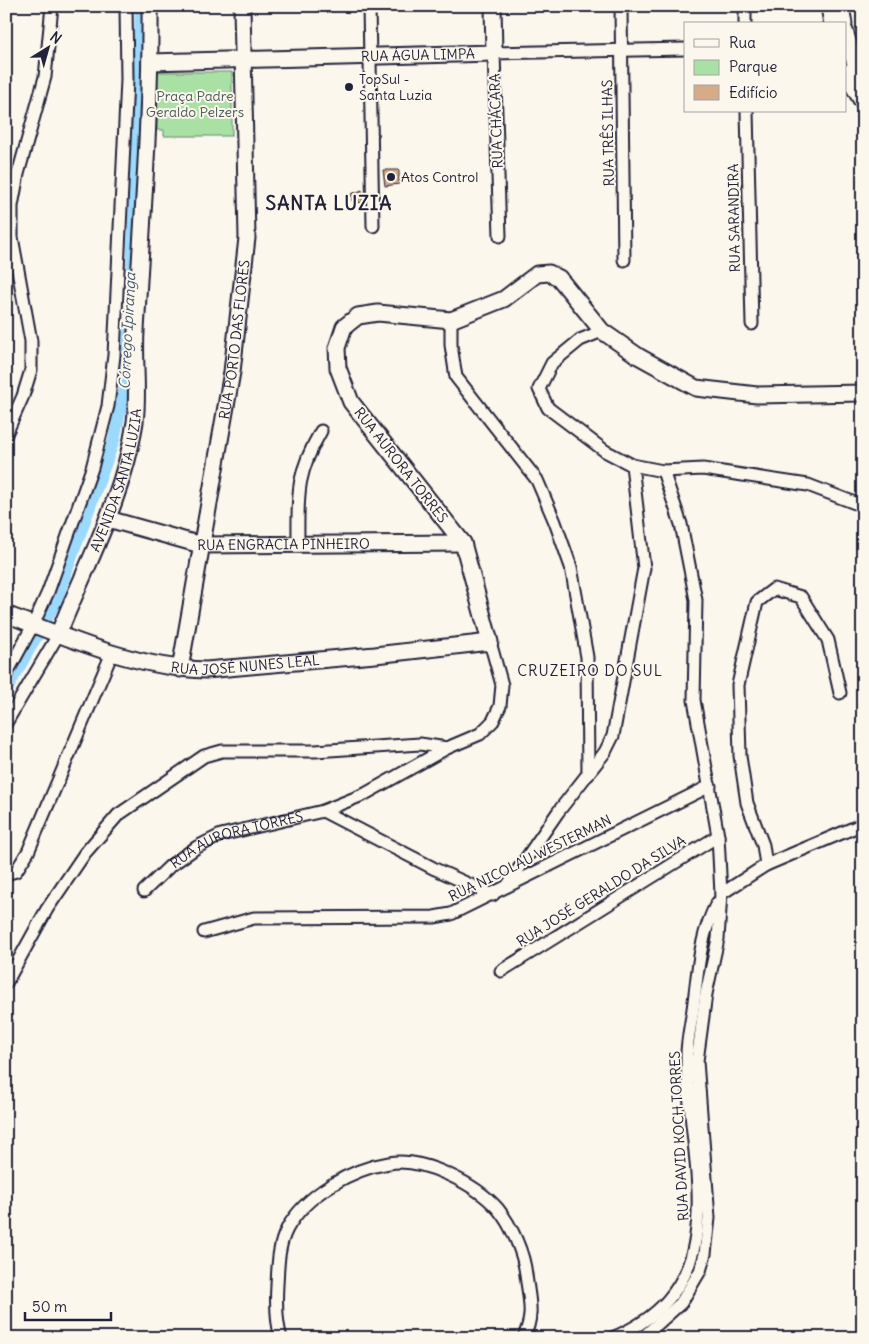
<svg xmlns="http://www.w3.org/2000/svg" width="869" height="1344" viewBox="0 0 869 1344" font-family="Delius,sans-serif">
  <rect width="100%" height="100%" fill="#fbf7ec"/>
  <filter id="ink" filterUnits="userSpaceOnUse"><feTurbulence type="fractalNoise" baseFrequency=".02" numOctaves="2"/><feDisplacementMap in="SourceGraphic" scale="10" xChannelSelector="R" yChannelSelector="G"/><feConvolveMatrix kernelMatrix="1 2 1 2 8 2 1 2 1" color-interpolation-filters="sRGB"/></filter>
  <g filter="url(#ink)">
    <path fill="#a9e1a5" stroke="#668270" d="M157 72H232V136H164V130H157Z"/>
    <g fill="none" stroke-linecap="round" stroke-linejoin="round">
      <path stroke="#9bd9fd" stroke-width="12" d="M132 281 141 6
        M6 691 55 603 114 440 126 383 129 326"/>
    </g>
    <path fill="#d6ab87" stroke="#22223b" d="M383 170H399V184L385 186Z
      M362 190 363 203 352 201 351 194Z"/>
    <g fill="none" stroke-linecap="round" stroke-linejoin="round">
      <defs>
        <g id="street">
          <path d="M369 6 373 226"/>
          <path d="M621 6 624 260"/>
          <path d="M745 6V24"/>
          <path d="M747 111 752 324"/>
          <path d="M500 236 494 53 685 49"/>
          <path d="M451 320V345L456 377 537 480 555 522 571 567 587 657 588 775"/>
          <path d="M602 331 580 340 552 363 539 389 548 408 605 451 632 465 663 471 703 469 808 485 863 506"/>
          <path d="M6 434 23 396 31 370V341L12 237V206L18 174 45 77 52 6"/>
          <path d="M298 546C298 496 295 476 321 431"/>
          <path d="M6 675 33 625 48 592 92 468 108 406 114 355 127 80 126 6"/>
          <path d="M6 723 58 635"/>
          <path d="M323 811 435 869 493 895"/>
          <path d="M766 865 763 845 747 803 740 756 738 685 757 602 774 589 801 597 828 640 840 693"/>
          <path d="M6 874 16 871 28 852 112 653"/>
          <path d="M507 886 558 812 605 752 613 736 644 568 632 465"/>
          <path id="s1" d="M144 891 170 866 197 847 221 835 323 811 365 794 447 748 480 734 493 721 500 706 502 685 490 642"/>
          <path d="M721 894 766 865 863 824"/>
          <path d="M204 932 254 918 434 917 451 914 710 786"/>
          <path d="M501 971 718 836"/>
          <path d="M6 983 47 909 85 853 118 815 204 756 222 751H315L420 744 447 748"/>
          <path d="M281 1338C276 1321 276 1302 277 1285 278 1266 278 1246 287 1229 305 1195 351 1169 389 1163 423 1157 476 1184 498 1209 512 1226 524 1254 526 1275 529 1299 535 1316 523 1338"/>
          <path d="M612 1338C741 1285 687 1161 687 1055 687 1040 691 1024 693 1009 698 973 699 936 717 903"/>
          <path d="M642 1338 681 1303 700 1271 705 1254 709 1218 697 1061 706 994 718 939 721 894 718 836 694 700 696 600 681 524 663 471"/>
        </g>
        <g id="secondary">
          <path d="M829 6 832 24"/>
          <path d="M841 6 844 24"/>
          <path d="M845 31 855 64 863 77"/>
          <path id="s2" d="M150 62 494 53 493 6"/>
          <path d="M845 72 863 103"/>
          <path id="s3" d="M108 519 201 545 463 543"/>
          <path id="s4" d="M6 614C70 639 137 668 206 670L375 655 490 642 463 543 351 402 338 368 337 348 344 327 358 316 378 313 451 320 504 299 537 274 549 273 559 278 602 331 638 356 696 388 757 395 863 393"/>
          <path id="s5" d="M58 635C86 565 124 497 135 422 139 392 134 361 136 331 142 223 151 115 150 6"/>
          <path id="s6" d="M180 669 232 372 247 238 242 6"/>
        </g>
      </defs>
      <use href="#street" stroke="#22223b" stroke-width="15"/>
      <use href="#secondary" stroke="#22223b" stroke-width="19"/>
      <use href="#street" stroke="#fbf7ec" stroke-width="11"/>
      <use href="#secondary" stroke="#fbf7ec" stroke-width="15"/>
    </g>
  </g>
  <g fill="#22223b" stroke="#fbf7ec" stroke-width="2">
    <circle cx="349" cy="87" r="5"/>
    <circle cx="391" cy="177" r="5"/>
  </g>
  <g text-anchor="middle" dominant-baseline="central" stroke-width="4" stroke-linejoin="round" paint-order="stroke">
    <g font-size="14" fill="#22223b" stroke="#fbf7ec">
      <text stroke="none"><textPath href="#s2" startOffset="268">RUA ÁGUA LIMPA</textPath></text>
      <text transform="translate(496 121) rotate(-92)">RUA CHÁCARA</text>
      <text transform="translate(608 133) rotate(-91)">RUA TRÊS ILHAS</text>
      <text transform="translate(734 218) rotate(-91)">RUA SARANDIRA</text>
      <text stroke="none"><textPath href="#s6" startOffset="334">RUA PORTO DAS FLORES</textPath></text>
      <text transform="translate(401 465) rotate(52)">RUA AURORA TORRES</text>
      <text stroke="none"><textPath href="#s5" startOffset="166">AVENIDA SANTA LUZIA</textPath></text>
      <text stroke="none"><textPath href="#s3" startOffset="179">RUA ENGRÁCIA PINHEIRO</textPath></text>
      <text stroke="none"><textPath href="#s4" startOffset="248">RUA JOSÉ NUNES LEAL</textPath></text>
      <text stroke="none"><textPath href="#s1" startOffset="109">RUA AURORA TORRES</textPath></text>
      <text transform="translate(530 858) rotate(-26)">RUA NICOLAU WESTERMAN</text>
      <text transform="translate(601 891) rotate(-32)">RUA JOSÉ GERALDO DA SILVA</text>
      <text transform="translate(679 1136) rotate(-93)">RUA DAVID KOCH TORRES</text>
    </g>
    <g font-size="14" fill="#22223b" stroke="#fbf7ec" text-anchor="start">
      <text x="359" y="79">TopSul -<tspan x="359" dy="16">Santa Luzia</tspan></text>
      <text x="401" y="177">Atos Control</text>
    </g>
    <g font-size="14" fill="#4a5b5b" stroke="#fbf7ec">
      <text x="195" y="96">Praça Padre<tspan x="195" dy="16">Geraldo Pelzers</tspan></text>
    </g>
    <g font-size="15" font-style="italic" fill="#465975" stroke="#fbf7ec">
      <text transform="translate(127 331) rotate(-87)">Córrego Ipiranga</text>
    </g>
    <g font-size="15" letter-spacing="1" fill="#22223b" stroke="#fbf7ec">
      <text x="590" y="670">CRUZEIRO DO SUL</text>
    </g>
    <g font-size="19" font-weight="bold" letter-spacing="1" fill="#22223b" stroke="#fbf7ec">
      <text x="329" y="203">SANTA LUZIA</text>
    </g>
  </g>
  <rect width="869" height="1344" fill="none" stroke="#fbf7ec" stroke-width="25"/>
  <rect x="12" y="12" width="844" height="1319" fill="none" stroke="#22223b" stroke-width="2" filter="url(#ink)"/>
  <rect x="684" y="22" width="162" height="90" fill="#fbf7ec" stroke="#a4a2a5"/>
  <rect x="694" y="39" width="25" height="8" fill="#fbf7ec" stroke="#a4a2a5"/>
  <text x="729" y="48" font-size="15" fill="#22223b">Rua</text>
  <rect x="694" y="60" width="25" height="15" fill="#a9e1a5" stroke="#a4a2a5"/>
  <text x="729" y="72" font-size="15" fill="#22223b">Parque</text>
  <rect x="694" y="85" width="25" height="15" fill="#d6ab87" stroke="#a4a2a5"/>
  <text x="729" y="98" font-size="15" fill="#22223b">Edifício</text>
  <g transform="translate(48 48) rotate(37)" stroke="#fbf7ec" stroke-width="4" paint-order="stroke">
  <path d="M0-4L9 19L0 12L-9 19Z" fill="#22223b"/>
  <text y="-8" font-size="14" font-weight="bold" text-anchor="middle" fill="#22223b">N</text>
  </g>
  <path d="M25 1312v8h86v-8" fill="none" stroke="#22223b" stroke-width="2.5"/>
  <text x="32" y="1312" font-size="15" fill="#22223b" stroke="#fbf7ec" stroke-width="4" paint-order="stroke">50 m</text>
</svg>
